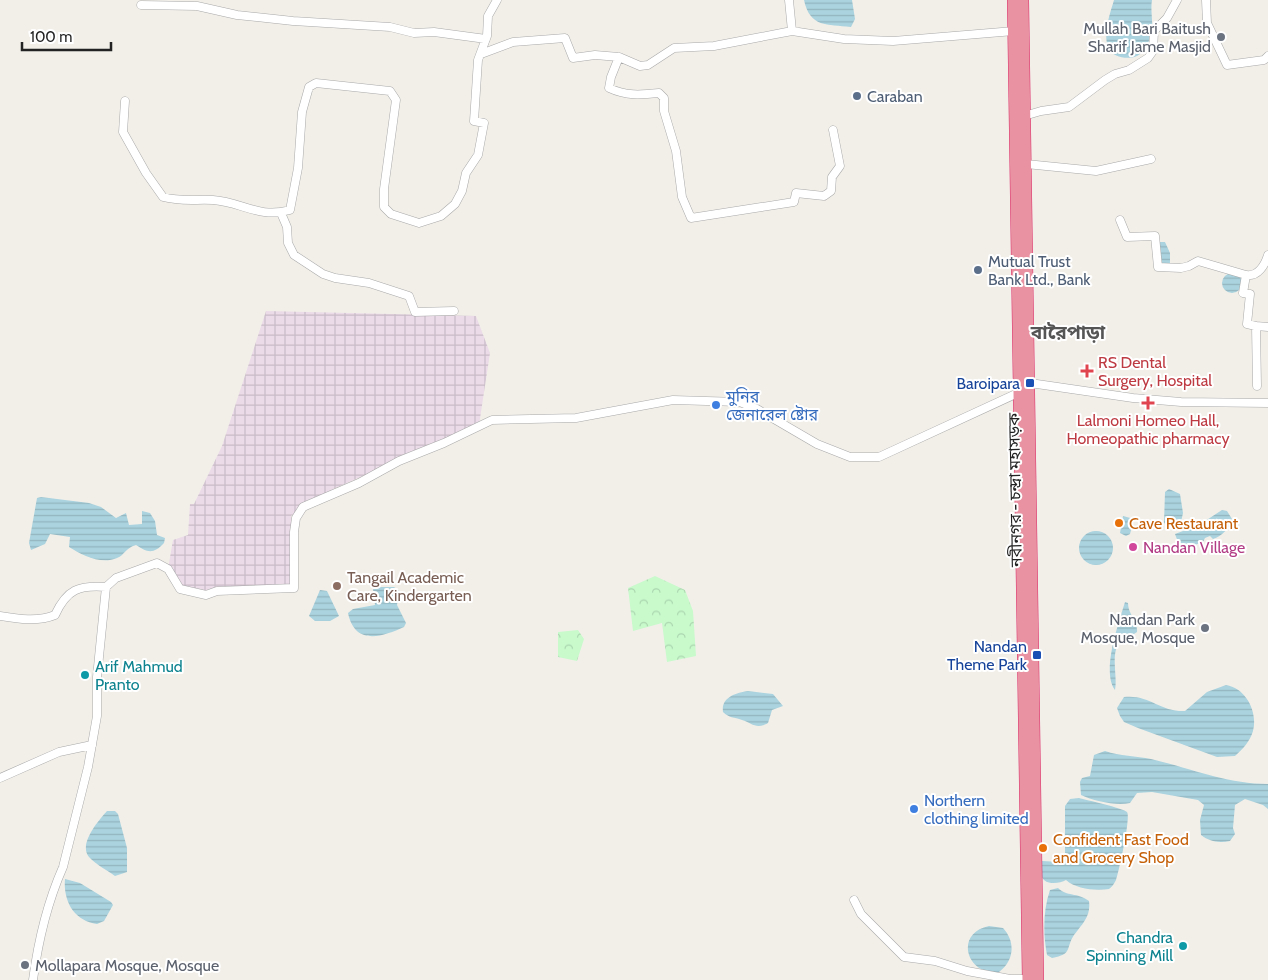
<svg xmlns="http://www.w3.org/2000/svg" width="1268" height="980" viewBox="0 0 1268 980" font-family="Cabin,'Noto Sans Bengali',sans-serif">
  <defs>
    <pattern id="industrial-grid" width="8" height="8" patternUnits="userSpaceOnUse" patternTransform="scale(1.25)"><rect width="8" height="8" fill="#ebdbe8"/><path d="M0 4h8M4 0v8" fill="none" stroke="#c9bcc7"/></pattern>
    <pattern id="park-crowns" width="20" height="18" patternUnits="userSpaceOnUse" patternTransform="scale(1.25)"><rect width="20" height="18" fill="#c8facc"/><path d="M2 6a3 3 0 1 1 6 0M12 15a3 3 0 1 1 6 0" fill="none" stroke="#acd6af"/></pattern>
    <pattern id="water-rules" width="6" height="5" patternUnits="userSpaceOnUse" patternTransform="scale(1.25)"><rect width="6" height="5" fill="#aad3df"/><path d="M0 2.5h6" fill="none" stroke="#92b5bf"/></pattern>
  </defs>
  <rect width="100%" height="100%" fill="#f2efe9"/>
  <path fill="url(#industrial-grid)" d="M266 311 476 316 490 353 479 425 331 490 291 516 296 565 293 587 220 593 185 589 168 569 173 540 188 535 190 504H194L222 446Z"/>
  <path fill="url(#park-crowns)" d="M655 576 685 590 693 611 696 656 667 662 662 623 633 631 628 588Z
    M578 630 584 639 577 661 558 657V632Z"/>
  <path fill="url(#water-rules)" d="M804 0H852L855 19 851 27C827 24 810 28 804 0Z
    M1114 0H1152C1150 11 1154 24 1151 35 1150 40 1144 51 1140 54 1132 61 1113 58 1109 49 1102 35 1110 14 1114 0Z
    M1159 242H1165L1170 253V264L1161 265Z
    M1222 283a10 10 0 1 1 20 0a10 10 0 1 1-20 0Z
    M1169 489 1180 494 1183 513 1181 522 1168 526 1164 523 1165 492Z
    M41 497 89 503 101 507 116 518 126 513 129 525 142 524V511L150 513 155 521 157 535 165 538 164 543C153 555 147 552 136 545 125 548 125 555 117 558 101 565 82 555 69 547L70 537 50 534 45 544 31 550 29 543 37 498Z
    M1222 510 1227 511 1232 519C1230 528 1222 536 1213 539L1210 536 1205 538 1203 542 1189 547 1178 542 1175 534 1199 525Z
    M1123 516 1134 519 1130 534 1126 536 1120 533Z
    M1079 548a17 17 0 1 1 34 0a17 17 0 1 1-34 0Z
    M381 587H394L399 591 397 605 406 623 404 627C382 637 355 646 348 613L353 609 375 605 373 589Z
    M320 590 327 591 339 616 330 621H315L309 616Z
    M1125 602 1128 603C1128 615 1138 620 1137 632 1132 636 1127 635 1122 639 1109 652 1118 674 1115 690 1101 672 1119 622 1125 602Z
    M1226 685C1246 688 1258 712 1253 731 1250 741 1243 749 1235 756L1217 757 1138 728 1124 722 1120 716 1117 708 1124 697C1149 694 1160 712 1185 711L1207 692Z
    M748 691 773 694 783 706 772 710 768 723C756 730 752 723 742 720 734 717 729 718 723 712 721 697 736 693 748 691Z
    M1105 751C1120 756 1136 756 1151 759 1190 768 1227 784 1268 784V809L1263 805 1245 799 1235 805 1233 828 1235 834 1230 841C1219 843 1210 842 1201 835L1200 820 1204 805 1198 800 1152 792 1137 793 1130 803C1116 806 1094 801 1081 795L1080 782 1082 778 1090 776 1094 755Z
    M1079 798C1086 800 1123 808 1127 812 1131 817 1119 871 1116 880 1114 884 1112 887 1109 889 1095 891 1076 889 1066 880 1059 884 1045 885 1042 877V861L1061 862 1065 857V806L1070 799Z
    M107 811H115L118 814 127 848V872L115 876C107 870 95 864 89 857 78 844 99 820 107 811Z
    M65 879 80 883 111 902 113 905 104 921 97 924C74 921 63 901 65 879Z
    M1058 888C1067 897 1077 892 1089 901 1091 916 1083 923 1074 935 1065 949 1073 954 1052 958L1047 955C1043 934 1043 910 1050 890Z
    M989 926 1003 928C1016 942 1014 961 999 972 966 976 954 933 989 926Z"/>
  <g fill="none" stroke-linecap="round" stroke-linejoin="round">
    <defs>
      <path id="minor" d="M789 0 792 31
        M1206 0 1207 23 1227 65 1264 60 1268 56
        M141 5 197 6 237 15 293 21 390 27 414 33 434 32 486 39
        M481 54 513 42 565 38 573 58 595 55 619 57
        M125 101 123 132 146 173 163 197C181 202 196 199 213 200 242 202 259 219 290 210L298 168 302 112 309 87 316 83 390 91 396 100 384 189V207L391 214 419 223 441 216 455 204 462 191 466 173 478 155 484 123 474 121 478 60 487 36 488 16 497 0
        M1024 116 1041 111 1069 107 1105 80 1115 74 1129 70 1148 58 1153 51 1154 31 1167 18 1177 0
        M833 130 840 166 832 177 831 191 824 196 796 193 794 202 691 218 682 197 676 151 664 111V98L659 93C640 95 626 96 609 88L611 77 619 57 640 66 648 65 674 48 714 46 792 31 844 39 893 41 1014 31
        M1026 164 1096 171 1151 159
        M281 213 287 227 288 243 294 255 323 274 335 278 369 283 409 296 415 312 454 311
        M1120 220 1127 237 1155 236 1158 267 1181 268 1189 266 1198 261 1246 275 1243 293 1250 294 1247 324 1256 326
        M1246 275C1258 277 1265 265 1268 255
        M1030 383 1133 398 1181 402 1268 403
        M1257 386 1256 326 1268 327
        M0 616C18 619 38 622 55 615 67 589 79 585 106 587
        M0 778 59 752 92 745
        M854 900 861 914 904 957 935 961 967 971 1010 979H1028
        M33 980C38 942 48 901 63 867L88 767 97 716V677L106 587 116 578 157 563 168 569 180 589 206 595 217 591 294 588V532L296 518 303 507 359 483 399 461 444 443 492 420 576 418 673 400 740 402 757 409 817 444 850 457H879L1020 392"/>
      <path id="highway" d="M1013 0 1028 980
        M1023 0 1038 980"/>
    </defs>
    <use href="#minor" stroke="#a9a9a9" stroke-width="9"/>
    <use href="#highway" stroke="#dc2a67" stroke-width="12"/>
    <use href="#minor" stroke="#fff" stroke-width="8"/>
    <use href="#highway" stroke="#e892a2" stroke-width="11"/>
  </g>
  <g fill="#6b7280" stroke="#fff" stroke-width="2">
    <circle cx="1221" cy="37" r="5"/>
    <circle cx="1205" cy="628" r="5"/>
    <circle cx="25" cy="965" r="5"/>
  </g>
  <g fill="#5c6f8a" stroke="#fff" stroke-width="2">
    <circle cx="857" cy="96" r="5"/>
    <circle cx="978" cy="270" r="5"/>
  </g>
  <g fill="#e0444e" stroke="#fff" stroke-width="2">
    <path d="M1084.5 363.5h5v5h5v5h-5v5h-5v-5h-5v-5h5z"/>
    <path d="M1145.5 395.5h5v5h5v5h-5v5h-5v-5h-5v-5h5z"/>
  </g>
  <g fill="#1a4fb4" stroke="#fff" stroke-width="2">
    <rect x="1025" y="378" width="10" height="10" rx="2.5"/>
    <rect x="1032" y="650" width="10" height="10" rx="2.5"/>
  </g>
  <g fill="#3f7fe0" stroke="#fff" stroke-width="2">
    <circle cx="716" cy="405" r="5"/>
    <circle cx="914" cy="809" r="5"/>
  </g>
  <g fill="#e8710a" stroke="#fff" stroke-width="2">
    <circle cx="1119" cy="523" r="5"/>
    <circle cx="1043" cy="848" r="5"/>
  </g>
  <circle fill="#d1479c" stroke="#fff" stroke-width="2" cx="1133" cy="547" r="5"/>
  <circle fill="#8d6e63" stroke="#fff" stroke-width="2" cx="337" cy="586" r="5"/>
  <g fill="#0f9aa8" stroke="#fff" stroke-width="2">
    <circle cx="85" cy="675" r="5"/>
    <circle cx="1183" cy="946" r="5"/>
  </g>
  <g text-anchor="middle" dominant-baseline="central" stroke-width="4" stroke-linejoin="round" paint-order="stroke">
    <g font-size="16" fill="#5b616d" stroke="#fff" text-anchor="end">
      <text x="1211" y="28">Mullah Bari Baitush<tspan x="1211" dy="18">Sharif Jame Masjid</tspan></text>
      <text x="1195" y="619">Nandan Park<tspan x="1195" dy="18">Mosque, Mosque</tspan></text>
      <text x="35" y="965" text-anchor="start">Mollapara Mosque, Mosque</text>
    </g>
    <g font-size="16" fill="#4e5e75" stroke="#fff" text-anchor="start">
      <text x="867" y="96">Caraban</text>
      <text x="988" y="261">Mutual Trust<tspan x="988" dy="18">Bank Ltd., Bank</tspan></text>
    </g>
    <g font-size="16" fill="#be3a42" stroke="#fff" text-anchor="start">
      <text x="1098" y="362">RS Dental<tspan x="1098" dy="18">Surgery, Hospital</tspan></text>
      <text x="1148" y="420" text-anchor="middle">Lalmoni Homeo Hall,<tspan x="1148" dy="18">Homeopathic pharmacy</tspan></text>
    </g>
    <g font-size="16" fill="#164399" stroke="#fff" text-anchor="end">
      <text x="1020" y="383">Baroipara</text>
      <text x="1027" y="646">Nandan<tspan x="1027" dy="18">Theme Park</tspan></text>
    </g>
    <g font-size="16" fill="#366cbe" stroke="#fff" text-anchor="start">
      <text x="726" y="396">মুনির<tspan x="726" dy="18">জেনারেল ষ্টোর</tspan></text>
      <text x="924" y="800">Northern<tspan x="924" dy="18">clothing limited</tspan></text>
    </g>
    <g font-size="16" fill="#222" stroke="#fff">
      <text transform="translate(1015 490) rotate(-91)">নবীনগর - চন্দ্রা মহাসড়ক</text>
    </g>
    <g font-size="16" fill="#c56008" stroke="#fff" text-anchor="start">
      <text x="1129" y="523">Cave Restaurant</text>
      <text x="1053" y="839">Confident Fast Food<tspan x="1053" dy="18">and Grocery Shop</tspan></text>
    </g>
    <g font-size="16" fill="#b23c85" stroke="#fff" text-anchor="start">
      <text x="1143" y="547">Nandan Village</text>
    </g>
    <g font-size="16" fill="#785e54" stroke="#fff" text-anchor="start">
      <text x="347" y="577">Tangail Academic<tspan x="347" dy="18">Care, Kindergarten</tspan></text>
    </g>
    <g font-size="16" fill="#0d838f" stroke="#fff" text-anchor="start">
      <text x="95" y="666">Arif Mahmud<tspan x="95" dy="18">Pranto</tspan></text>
      <text x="1173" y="937" text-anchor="end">Chandra<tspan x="1173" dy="18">Spinning Mill</tspan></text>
    </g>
    <g font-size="19" font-weight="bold" fill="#555" stroke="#fff">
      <text x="1068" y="332">বারৈপাড়া</text>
    </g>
  </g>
  <path d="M22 42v8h89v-8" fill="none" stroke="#222222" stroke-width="2.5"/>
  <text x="30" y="42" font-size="15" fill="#222222" stroke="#ffffff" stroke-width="4" paint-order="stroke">100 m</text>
</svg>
